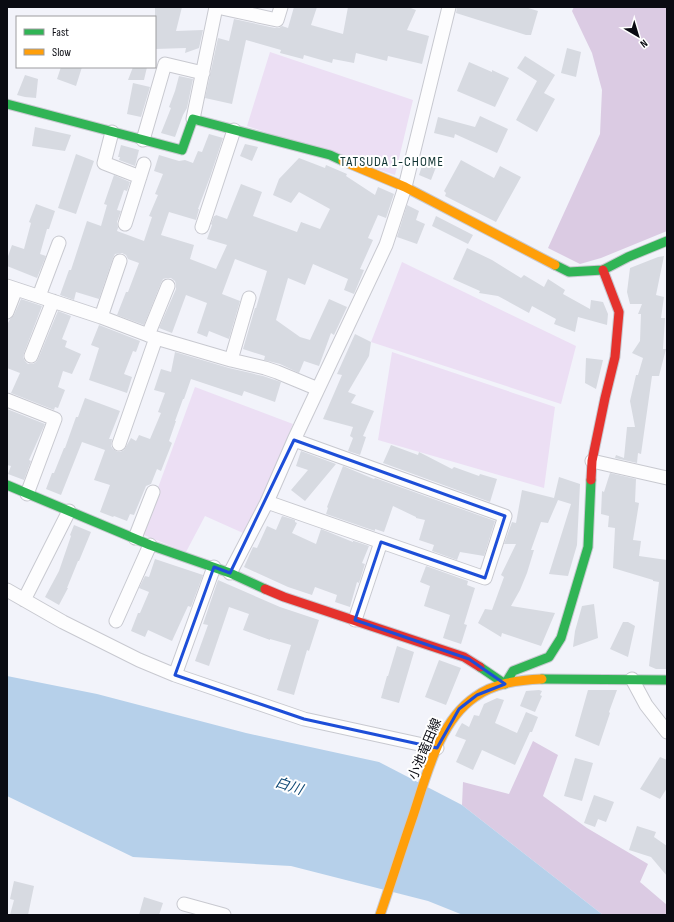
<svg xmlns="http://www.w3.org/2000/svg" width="674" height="922" viewBox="0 0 674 922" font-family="'Sofia Sans Condensed','Noto Sans JP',sans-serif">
  <rect width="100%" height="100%" fill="#f2f3fa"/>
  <path fill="#ecdff4" d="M270 52 413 100 395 175 247 126Z
    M402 262 576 346 561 404 371 342Z
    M392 352 555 407 544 488 378 440Z
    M195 387 293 424 270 480 243 533 205 516 186 552 141 534Z"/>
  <path fill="#dbcbe3" d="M574 7H667V231L601 258 580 264 548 248 600 134 602 90 592 53 572 11Z
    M533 741 558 755 543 796 587 828 648 864 640 882 667 905V915H603L462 805 463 782 509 794Z"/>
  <path fill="#b6d0ea" d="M7 676 97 694 246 733 379 762 462 805 603 915H463L428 901 291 866 133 857 7 796Z"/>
  <path fill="#d7dae1" d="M155 7H182L176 31 203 30 199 48 185 53 186 48 155 49Z
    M294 7H317L311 25 343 34 348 7H408L416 10 407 30 429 36 422 64 388 56 387 61 356 53 354 63 333 59 332 63 304 55 303 59 280 53 281 50 246 40 232 104 205 98 218 38 229 41 234 19 275 28H279L282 26 288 28Z
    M457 7H525L538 11 531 35H526L456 13Z
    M567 48 581 52 576 77 561 73Z
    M525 56 555 75 544 93 555 99 537 132 516 120 537 81 517 68Z
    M469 62 492 72V70L509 78 495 107 457 91Z
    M61 67H82L76 86 57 79Z
    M133 67H147L144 80H128Z
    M25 75 38 79 36 98 25 97 17 95Z
    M179 76 193 79 187 108 183 115 175 137 161 133 171 108 169 107 175 91Z
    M133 83 150 87 141 117 127 114Z
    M480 116 508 129 497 153 455 134 454 138 434 133 438 117 475 127Z
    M35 127 71 135 65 151 32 146Z
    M209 134 223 138 210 177 198 209H199L196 220 169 212 161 235 194 245 190 259 216 269 227 245 207 239 212 225 211 224 214 216H215L216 215 227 219 241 184 262 192 253 216 297 232 301 222 320 229 330 209 299 192 291 203 273 195 279 179 299 158 325 168 326 165 347 174 346 176 375 195 378 187 394 194 386 218 378 215 368 238 373 240 360 269 364 270 354 294 344 290 348 279 313 264 305 285 288 278 276 320 300 337 310 340 329 299 347 307 334 335 331 333 319 366 304 361 299 373 280 364 264 360 265 356 243 349 255 308H256L267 271 235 259 222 294 240 301 229 339 209 331 207 337 197 333 207 303 186 295 172 333 159 328 176 289V285L175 281 171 278H167L163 279 161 283 144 325 117 315 126 292H128L139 263 128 259 126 255 122 253 115 254 113 258 99 299 76 292 74 300 60 295 69 270H71L87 221 101 226 107 205 104 204 114 175 130 182 127 191 124 190 117 210 121 211 117 222 118 228 117 231 144 241 152 217 149 216 158 195 155 194 163 174 154 171 159 155 179 161 185 160 193 163 198 151 202 152Z
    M245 144 258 147 252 161 240 156Z
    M121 145 139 150 135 166 119 160 120 157H118Z
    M76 154 94 161 76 214 58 208Z
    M425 157 438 162 431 180 419 175Z
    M461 160 494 178 500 166 521 177 496 222 445 196 446 193 444 191Z
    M36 204 55 211 49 229H47L40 254 46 256 37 278 7 266V259L12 245 24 249 31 223 29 222Z
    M407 205 419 211 416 220 425 224 417 244 397 237Z
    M436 216 473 235 468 244 432 226Z
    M467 248 492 260 521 278 524 275 544 287 548 279 565 290 563 294 590 309 591 300 603 302 608 314 607 325 578 317 575 332 554 324 556 319 532 306 529 313 498 296 479 293 480 291 453 279Z
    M664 256 656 295 664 297 661 318H665L663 349H666L659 376H652L641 454 638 453 637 463 615 458 616 455 624 458 627 427H635L630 401 636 375H638L643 358 632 353 640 341 641 314H638L642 304H630L627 292 630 268 658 257Z
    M21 299 42 306 24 353 23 357 25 361 28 364H33L36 362 38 359 58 311 71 316 62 339 67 341 65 347 81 354 72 374 63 371 58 387 65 390 58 408 55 407 54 410 11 393 20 373 7 368V325L10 319 14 315Z
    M99 325 140 341 136 352 133 351 124 374 132 377 127 393 89 380 99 348 91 345Z
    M355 334 371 342 369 356 348 392 356 395 351 403 374 411 363 436 366 437 360 455 348 451 353 438 350 436 353 427 323 419 342 375 337 374Z
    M175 352 229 368 263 376 281 382 275 402 244 391 242 396 191 379 184 399H183L175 421H176L169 441 172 443 161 471 157 469 151 484 146 486 134 515 130 514 127 521 114 516 113 517 100 512 110 485 94 480 105 450 82 442 61 495 46 489 52 473H54L64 448H65L76 417H78L85 398 120 411 109 439H112L111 446 113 449 116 451 120 452 124 450 131 438 136 441 139 435 150 439 161 413 158 412 165 393 154 390 161 369 171 372Z
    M586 358 603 360 596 389 585 383Z
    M7 409 45 424 29 460 31 461 24 480 8 474 11 466 7 465Z
    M391 445 418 455 419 452 452 469 454 467 479 476 480 474 497 479 490 502 383 463Z
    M301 451 336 464 305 501 291 490 308 470 296 466Z
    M343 466 374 479 375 478 495 521 484 556 460 552 457 560 432 551 434 545 419 540 425 520 416 518V517L393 506 384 532 375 529V531L326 514 328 508 327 507Z
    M610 473 636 479 635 502 639 503 633 540 641 541 639 556 667 560V669H656L649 666 659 582 653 581V580L613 568 615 528 608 527 609 516 601 514 602 491 604 492Z
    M559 477 580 484 577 545 568 576 549 574 571 504 558 500 548 523 541 522 531 550H534L527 573 520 590 511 606 555 613 541 646 502 633 501 637 478 623 485 609 492 610 504 577 501 575 516 544H504L512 522 516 523 522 490 554 498Z
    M282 516 295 520V522L297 523 292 533 316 544 321 529 353 542V541L351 540 369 546 362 563 365 564 359 583 357 582 350 607 335 602 337 595 315 587 312 595 288 587 244 567 253 547 257 548 267 526 276 530Z
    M74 525 91 532 79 561H78L67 588H68L59 605 45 597 59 571 71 536 70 535Z
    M155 559 203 575 191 607 188 606 172 641 148 630 145 637 131 631 138 613H140L149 592 139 588 145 576 149 577Z
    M426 566 468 581 467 585 475 588 464 624 467 625 461 644 443 638 450 615 424 606 430 586 420 582Z
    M218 580 280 607 319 620 309 651 307 650 294 695 277 690 291 645 270 639V640L243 630 249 614 229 607 209 666 195 661 208 625 203 624Z
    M594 604 598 638 573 647 575 631 582 606Z
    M623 622H628L635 626 628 657 610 649Z
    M397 646 414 652 399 703 381 698 387 676H388Z
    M439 660 461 668 446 705 425 697Z
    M539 690 542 691 540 695 542 696 535 712 520 706 526 691Z
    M588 690H617L609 712 610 713 599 746 575 736Z
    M497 698 504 700 495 723 517 733 526 712 538 717 532 732H530L515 765 482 750 473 770 456 762 466 740 455 736 459 728 462 723 469 727 474 715 479 716 484 704Z
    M660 757 667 760V788L660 799 640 789Z
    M575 758 593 763 582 801 564 796Z
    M594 795 614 802 606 822 598 819 595 827 584 823Z
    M637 826 656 832 654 837 667 846V876L651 857 629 850Z
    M14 881 34 886 28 915H10L14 900 10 899Z
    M144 897 163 903 159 915H139Z"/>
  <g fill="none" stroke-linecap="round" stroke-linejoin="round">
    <defs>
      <path id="street" d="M217 7 277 20 281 7
        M193 119 216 7
        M112 132 104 163 140 177
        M143 140 165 64 203 73
        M125 224 144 164
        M202 227 234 130
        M7 286 101 317 156 338 231 360 265 368 277 372 318 389
        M39 296 59 243
        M7 312 16 289
        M101 317 120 261
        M148 335 168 286
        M31 356 53 301
        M231 360 249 298
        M7 400 55 419 27 494
        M119 444 156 338
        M592 461 667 478
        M267 502 485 578 505 516 294 440
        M135 538 153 492
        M230 573 267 502 294 440 318 389 386 245 405 187 449 7
        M7 590 63 622 139 660 175 675 304 719 437 748
        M24 600 69 511
        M355 620 381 542
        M116 621 150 545
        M175 675 214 567
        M632 679 646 705 667 732
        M184 904 224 915"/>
      <path id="fast" d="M7 104 182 150 193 119 330 155 343 161
        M555 265 569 272 603 270 628 257 667 241
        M7 485 150 545 230 573 265 589
        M480 667 505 684 513 671 549 657 561 638 588 547 591 480
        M542 679 667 680"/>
      <path id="slow" d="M343 161 405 187 555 265
        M380 915C391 883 401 851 412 819 426 778 438 722 475 697 494 683 519 680 542 679"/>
      <path id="jam" d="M591 480 592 461 605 398 615 357 619 312 603 270
        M265 589 284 597 464 657 480 667"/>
    </defs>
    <use href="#street" stroke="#c8c9d0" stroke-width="15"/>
    <use href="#fast" stroke="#c8c9d0" stroke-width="11"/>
    <use href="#slow" stroke="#c8c9d0" stroke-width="11"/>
    <use href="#jam" stroke="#c8c9d0" stroke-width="11"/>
    <use href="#street" stroke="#fdfdfe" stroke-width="13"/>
    <use href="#fast" stroke="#30b455" stroke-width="9"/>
    <use href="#slow" stroke="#ff9f0a" stroke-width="9"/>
    <use href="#jam" stroke="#e5322d" stroke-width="9"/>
  </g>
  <path fill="none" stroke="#1d4ed8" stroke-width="3" stroke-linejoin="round" d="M294 440 505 516 485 578 381 542 355 620 469 659 505 684 477 695 459 709 437 748 304 719 175 675 214 567 230 573Z"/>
  <g text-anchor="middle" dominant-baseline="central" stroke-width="4" stroke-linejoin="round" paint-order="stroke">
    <g font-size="13" fill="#0a0b12" stroke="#fff">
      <text transform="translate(425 749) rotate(-67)">小池竜田線</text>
    </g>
    <g font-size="14" letter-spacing="1" fill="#113433" stroke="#fff">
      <text x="392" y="161">TATSUDA 1-CHOME</text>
    </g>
    <g font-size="14" font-style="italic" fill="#104975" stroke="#fff">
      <text transform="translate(289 786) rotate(18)">白川</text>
    </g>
  </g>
  <rect width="674" height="922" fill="none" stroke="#0a0b12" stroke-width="16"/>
  <rect x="16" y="16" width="140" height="52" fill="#ffffff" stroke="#9d9da0"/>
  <rect x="24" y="29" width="20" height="6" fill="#30b455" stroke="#9d9da0"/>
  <text x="52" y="36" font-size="12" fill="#0a0b12">Fast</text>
  <rect x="24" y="49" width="20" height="6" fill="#ff9f0a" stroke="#9d9da0"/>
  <text x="52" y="56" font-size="12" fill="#0a0b12">Slow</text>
  <g transform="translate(638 36) rotate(142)" stroke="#ffffff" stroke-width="3" paint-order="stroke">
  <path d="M0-3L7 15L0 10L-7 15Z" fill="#0a0b12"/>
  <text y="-6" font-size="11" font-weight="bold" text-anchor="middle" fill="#0a0b12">N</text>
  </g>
</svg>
